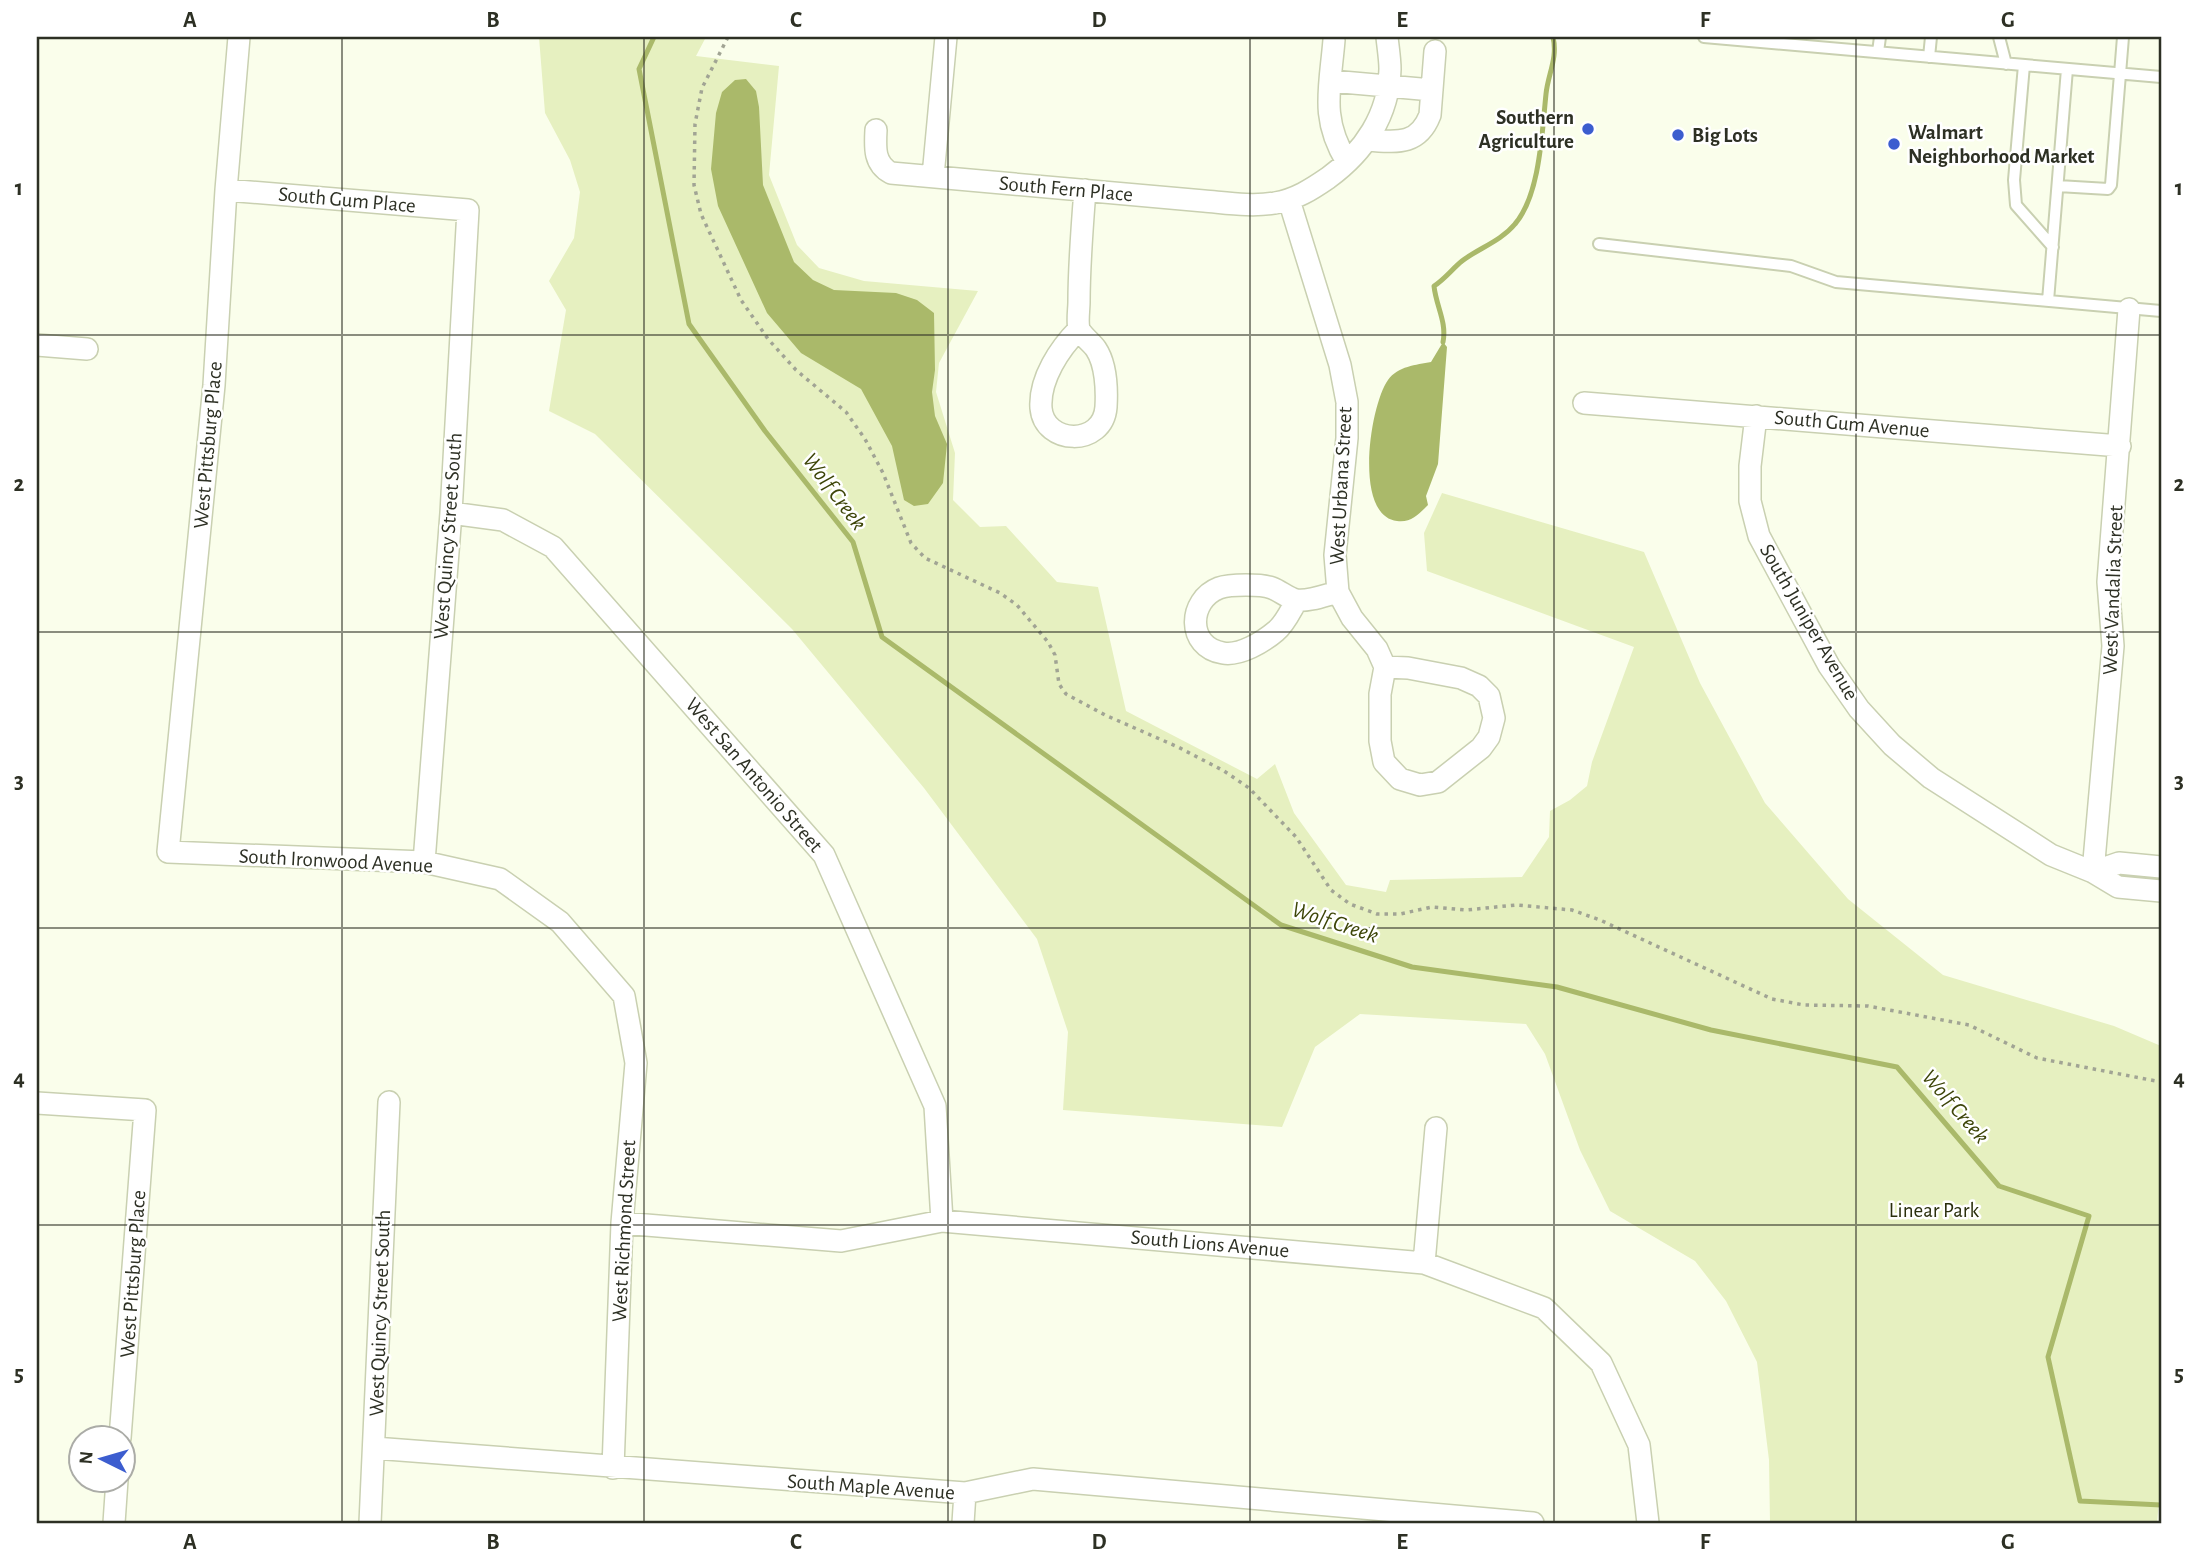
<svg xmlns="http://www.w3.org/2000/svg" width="2198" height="1560" viewBox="0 0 2198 1560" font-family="'Alegreya Sans',sans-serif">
  <rect width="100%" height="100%" fill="#fafeeb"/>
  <path fill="#e6f0c0" d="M539 37H706L696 56 779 66 769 175 797 245 819 268 864 281 978 291 939 363 936 392 955 453 953 500 980 527 1006 526 1057 582 1098 587 1126 711 1257 779 1275 764 1294 813 1346 885 1386 892 1390 880 1522 877 1549 837 1550 811 1570 800 1587 786 1592 762 1634 647 1427 571 1424 533 1442 493 1644 552 1700 683 1765 803 1848 899 1943 975 2114 1026 2161 1046V1476L2157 1523H1770L1769 1460 1757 1362 1726 1301 1695 1261 1610 1211 1580 1150 1545 1054 1526 1024 1360 1014 1315 1047 1282 1127 1063 1110 1068 1032 1037 939 924 788 792 629 595 434 549 411 566 310 549 281 574 238 580 192 570 160 545 113Z"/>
  <path fill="#aab96a" d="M746 79 756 91 759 107 763 185 794 262 813 280 834 290 896 293 917 300 934 313 935 370 932 392 935 416 947 444 943 483 928 504 914 506 904 500 892 446 861 389 801 353 767 313 718 206 711 169 716 113 722 92 735 80Z
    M1443 342 1447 347 1438 464 1426 496 1428 505C1419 514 1411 523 1397 521 1353 516 1370 405 1388 380 1398 366 1416 365 1431 362Z"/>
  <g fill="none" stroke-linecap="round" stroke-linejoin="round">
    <path stroke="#aab96a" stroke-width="5" d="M654 37 639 69 689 324 765 431 853 542 882 637 1281 925 1412 967 1557 987 1711 1030 1897 1067 1999 1186 2089 1216 2048 1357 2080 1501 2161 1505
      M1443 342C1447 322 1436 306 1434 286 1445 279 1452 269 1462 261 1479 248 1501 241 1515 224 1540 195 1542 132 1546 94 1548 74 1558 58 1553 37"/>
    <defs>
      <path id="service" d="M1704 37 2161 77
        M1999 37 2006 64
        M1878 52 1880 37
        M1929 57 1931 37
        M2024 65 2014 180 2016 205 2053 247
        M2058 186 2108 189 2111 185 2123 37
        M1599 244 1791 266 1836 282 2161 311
        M2048 301 2067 69"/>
      <path id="minor" d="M239 37 226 190 214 385 168 852 424 862 500 879 560 922 624 996 636 1063 622 1223 613 1468
        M1334 40C1330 89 1320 118 1347 162
        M1331 81 1432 90
        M876 130C875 148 874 164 891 173L1204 201C1227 203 1252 207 1275 203 1295 200 1312 189 1328 178 1364 152 1389 115 1390 69 1390 59 1388 47 1387 37
        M1368 140C1396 142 1418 146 1430 115L1435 51
        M933 176 946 37
        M226 190 468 210 451 513 424 862
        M1289 200 1340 365 1347 402V438L1335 555 1338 592 1352 618 1377 649 1385 667 1380 694V741L1384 762 1400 779 1420 785 1438 782 1481 748 1489 737 1494 718 1489 696 1479 686 1461 678 1408 668 1385 667
        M1079 329C1060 348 1039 379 1041 408 1044 445 1103 447 1106 407 1107 390 1106 364 1096 349 1092 343 1082 336 1079 329 1077 322 1079 309 1079 302 1079 265 1082 228 1085 190
        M37 345 87 349
        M1584 403 2120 446
        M1756 416 1750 466V501L1759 536 1829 666 1859 709 1892 745 1931 778 2051 855 2093 872 2118 887 2161 891
        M451 513 503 520 553 547 824 855 935 1106 942 1221
        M1297 600C1291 610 1285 624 1276 631 1263 642 1240 656 1223 653 1186 647 1188 600 1219 588 1230 584 1262 584 1272 588 1280 591 1288 598 1296 600 1308 602 1326 595 1338 592
        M2093 872 2113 646 2108 582 2129 309
        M2093 872 2119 863 2161 867
        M37 1103 145 1110 120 1438
        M622 1223 841 1241 942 1221 1424 1263 1544 1308 1601 1363 1639 1445 1648 1523
        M1424 1263 1436 1128
        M374 1448 965 1493 1033 1479 1533 1523
        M114 1523 117 1480
        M370 1523 389 1102
        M963 1523 965 1493"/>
    </defs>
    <use href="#service" stroke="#c9d0b1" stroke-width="14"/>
    <use href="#minor" stroke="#c9d0b1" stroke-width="24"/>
    <path stroke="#a1a494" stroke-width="3.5" stroke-dasharray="3.5 5" stroke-linecap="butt" d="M728 37 702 88 695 124 694 185 701 214 741 300 768 339 796 370 846 412 865 439 883 473 911 543 925 558 1000 593 1017 605 1048 642 1055 655 1059 684 1066 694 1105 715 1178 747 1224 771 1249 788 1296 837 1331 890 1350 904 1377 914H1400L1432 907 1466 910 1516 905 1572 910 1600 920 1772 999 1804 1005 1868 1006 1969 1025 2037 1058 2161 1082"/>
    <use href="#service" stroke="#fff" stroke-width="10"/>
    <use href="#minor" stroke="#fff" stroke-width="21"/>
  </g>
  <path fill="none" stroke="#2d3024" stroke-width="2" stroke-opacity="0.55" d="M342 37V1523M644 37V1523M948 37V1523M1250 37V1523M1554 37V1523M1856 37V1523M37 335H2161M37 632H2161M37 928H2161M37 1225H2161"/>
  <g fill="#3c5dcf" stroke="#fff" stroke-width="2.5">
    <circle cx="1588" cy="129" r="7"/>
    <circle cx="1678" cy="135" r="7"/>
    <circle cx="1894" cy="144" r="7"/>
  </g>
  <g text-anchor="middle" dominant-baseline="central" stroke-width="5" stroke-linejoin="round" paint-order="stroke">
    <g font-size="21" font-weight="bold" fill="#2d3024" stroke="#fff" text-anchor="start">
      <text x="1574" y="117" text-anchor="end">Southern<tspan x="1574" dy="24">Agriculture</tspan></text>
      <text x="1908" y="132">Walmart<tspan x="1908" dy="24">Neighborhood Market</tspan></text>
      <text x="1692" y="135">Big Lots</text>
    </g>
    <g font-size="21" fill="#2d3024" stroke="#fff">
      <text transform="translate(1066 189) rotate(5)">South Fern Place</text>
      <text transform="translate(347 200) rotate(5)">South Gum Place</text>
      <text transform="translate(1852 424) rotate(5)">South Gum Avenue</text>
      <text transform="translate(208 445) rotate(-85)">West Pittsburg Place</text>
      <text transform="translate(1341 486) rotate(-87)">West Urbana Street</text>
      <text transform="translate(448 536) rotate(-86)">West Quincy Street South</text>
      <text transform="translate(2113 590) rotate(-88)">West Vandalia Street</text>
      <text transform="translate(1809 622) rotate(60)">South Juniper Avenue</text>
      <text transform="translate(754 775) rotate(49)">West San Antonio Street</text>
      <text transform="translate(336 861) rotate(3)">South Ironwood Avenue</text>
      <text transform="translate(624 1231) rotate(-87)">West Richmond Street</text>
      <text transform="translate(1210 1244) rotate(5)">South Lions Avenue</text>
      <text transform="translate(133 1274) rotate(-86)">West Pittsburg Place</text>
      <text transform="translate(380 1313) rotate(-88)">West Quincy Street South</text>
      <text transform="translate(871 1487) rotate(4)">South Maple Avenue</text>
    </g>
    <g font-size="21" fill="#2a2f0d" stroke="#fff">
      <text x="1934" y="1210">Linear Park</text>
    </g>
    <g font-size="23" font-style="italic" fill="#3d4508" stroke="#fff">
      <text transform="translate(834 492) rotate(53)">Wolf Creek</text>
      <text transform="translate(1335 923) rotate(18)">Wolf Creek</text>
      <text transform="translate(1955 1107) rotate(49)">Wolf Creek</text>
    </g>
  </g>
  <rect width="2198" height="1560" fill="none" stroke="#ffffff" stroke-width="77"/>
  <g transform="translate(102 1459) rotate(275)"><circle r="33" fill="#ffffff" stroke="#abaca7" stroke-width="2"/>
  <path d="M0-5L12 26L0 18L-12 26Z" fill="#3c5dcf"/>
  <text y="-10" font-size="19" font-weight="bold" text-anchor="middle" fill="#2d3024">N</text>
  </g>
  <rect x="38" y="38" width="2122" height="1484" fill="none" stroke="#2d3024" stroke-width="2.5"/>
  <g font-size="23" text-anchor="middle" font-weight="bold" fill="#2d3024">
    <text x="190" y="27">A</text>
    <text x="493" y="27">B</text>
    <text x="796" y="27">C</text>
    <text x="1099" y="27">D</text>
    <text x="1402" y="27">E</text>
    <text x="1705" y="27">F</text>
    <text x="2008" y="27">G</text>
    <text x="19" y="195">1</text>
    <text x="2179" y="195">1</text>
    <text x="19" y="491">2</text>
    <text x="2179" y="491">2</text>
    <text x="19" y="788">3</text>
    <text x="2179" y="788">3</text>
    <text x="19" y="1085">4</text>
    <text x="2179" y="1085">4</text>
    <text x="19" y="1381">5</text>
    <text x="2179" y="1381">5</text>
    <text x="190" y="1549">A</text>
    <text x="493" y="1549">B</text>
    <text x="796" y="1549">C</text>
    <text x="1099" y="1549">D</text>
    <text x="1402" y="1549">E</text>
    <text x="1705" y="1549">F</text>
    <text x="2008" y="1549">G</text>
  </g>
</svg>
